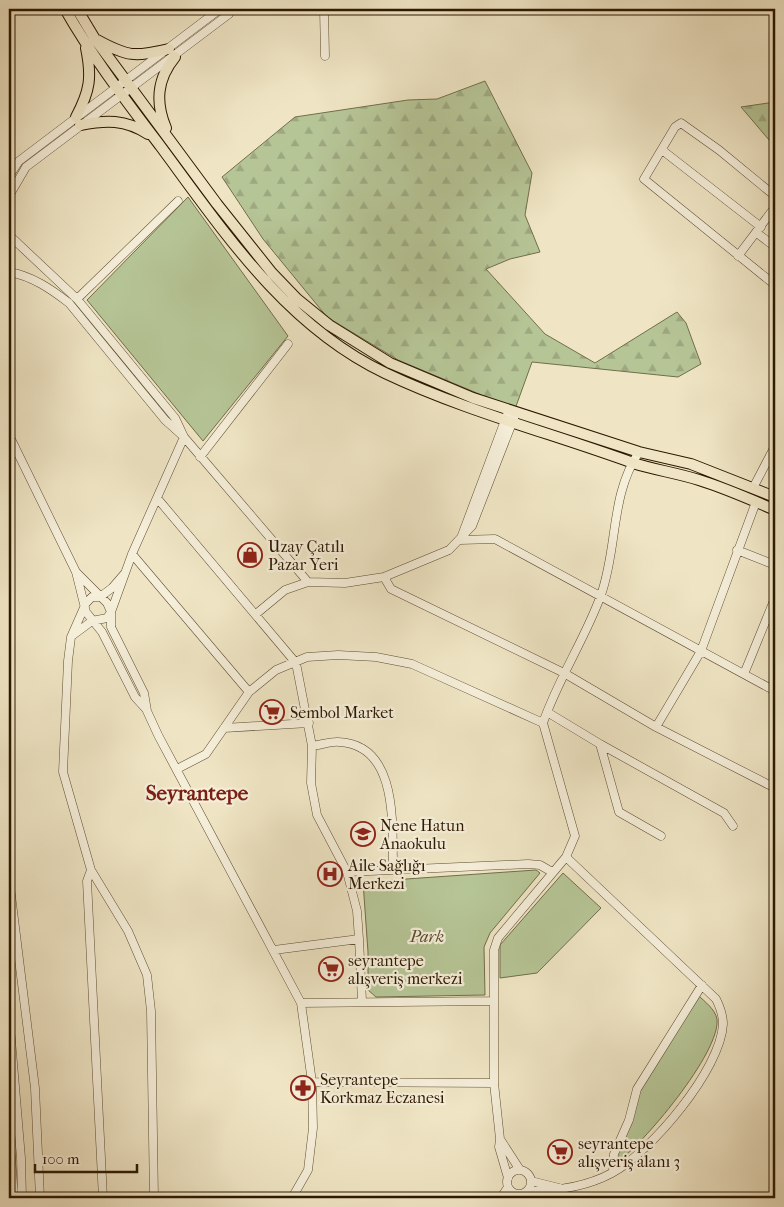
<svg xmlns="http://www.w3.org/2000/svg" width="784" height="1207" viewBox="0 0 784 1207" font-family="'IM FELL French Canon',serif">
  <defs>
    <pattern id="forest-firs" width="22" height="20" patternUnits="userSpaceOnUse" patternTransform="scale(1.25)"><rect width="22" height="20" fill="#b6c596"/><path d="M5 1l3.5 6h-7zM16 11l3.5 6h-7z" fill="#9da880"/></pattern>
  </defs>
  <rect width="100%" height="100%" fill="#efe5c4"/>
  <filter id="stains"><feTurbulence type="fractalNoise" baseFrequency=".004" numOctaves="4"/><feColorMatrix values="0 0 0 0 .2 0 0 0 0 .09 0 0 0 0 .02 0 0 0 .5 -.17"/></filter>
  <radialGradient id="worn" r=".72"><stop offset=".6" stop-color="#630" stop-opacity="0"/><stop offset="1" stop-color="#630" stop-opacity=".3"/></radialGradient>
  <path fill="url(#forest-firs)" stroke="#716e4b" d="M485 81 532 173 525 215 540 252 510 259 486 269 545 334 595 363 677 312 686 323 701 364 678 377 532 362 515 409 398 360 327 317 263 239 222 177 295 117 408 100 437 99Z
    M775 102V147L741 107Z"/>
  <path fill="#b6c596" stroke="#716e4b" d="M188 197 288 336 203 441 87 300Z
    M536 870 540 873 490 933 484 947 485 995 376 997 368 990V952L363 882Z
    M563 873 601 908 537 973 500 978V945Z
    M698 995C705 1002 715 1009 717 1019 721 1052 642 1146 615 1164L636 1090Z"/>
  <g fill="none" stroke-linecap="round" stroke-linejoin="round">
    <defs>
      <path id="minor" d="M324 9 325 56
        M662 150 761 227
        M9 176 19 161 220 9
        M9 196 26 167 229 14 231 9
        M775 196 719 150 681 123 675 127 644 179 775 285
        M757 233 775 247
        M9 235 77 299 175 418 184 437 132 554 111 612 107 618 92 621 73 635
        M738 256 775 207
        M9 272C32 276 51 289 69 303L165 420 184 437 308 582
        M77 299 178 201
        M9 435 76 572 86 612 102 632 135 697 146 709
        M200 457 288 344
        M753 488 775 446
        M157 498 296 663 312 746 311 783 317 815 347 872 357 911 359 939 274 950
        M461 538 507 415
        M460 540 495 539 775 691
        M737 550 775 565
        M132 554 249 692
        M76 572 107 603 111 612V627L144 693 147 711 158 735 301 1003 494 1001
        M125 573 112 588 100 597H92L86 603 71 637 68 661 63 772 91 870 128 931 147 975 151 1011 154 1198
        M384 577 391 589 564 673 656 727 775 788
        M256 614 285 590 308 582 345 583 384 577 449 550 472 526 514 418
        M744 674 775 598
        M547 712 600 744 724 813 733 826
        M543 723C558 679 585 639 601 595 618 547 610 495 639 452
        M656 727 701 651 756 502
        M224 728 309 723
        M600 744 619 812 661 836
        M312 746C321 745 331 741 339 742 399 745 392 826 393 869
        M177 769 206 754 249 692 276 670 307 657 338 655 376 657 412 664 543 723 575 836 566 857
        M91 870 87 881 103 1198
        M347 872 528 864 540 865 552 872
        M9 879 35 1088 40 1198
        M359 939 362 1001
        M9 1016 21 1158 22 1198
        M312 1082 494 1083
        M9 1130 14 1198
        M500 1139 520 1170
        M507 1182a12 12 0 1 1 24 0a12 12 0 1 1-24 0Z
        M613 1172 614 1154 629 1120 637 1089 702 985
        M508 1178 499 1147 500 1139 494 1083V950L498 938 566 857 716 999C720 1007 723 1015 723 1024 721 1069 651 1152 612 1173 586 1187 557 1191 528 1191
        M531 1181 559 1188
        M292 1198 308 1170 313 1128 312 1082 301 1003
        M501 1198 508 1187"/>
      <path id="major" d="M65 9C93 58 127 102 161 147 224 232 286 326 385 373 465 411 551 433 633 463 655 470 677 473 699 480 725 488 750 499 775 510
        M77 9 95 39 217 204 272 273 297 299 329 325 390 363 473 398 639 452 691 464 775 497
        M97 40C128 57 134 57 169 49
        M76 117C90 91 92 77 86 48
        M80 125C106 120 125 119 148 134
        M166 128C155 102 157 79 175 57"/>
    </defs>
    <use href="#minor" stroke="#5d4b31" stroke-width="9"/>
    <use href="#major" stroke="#2c1800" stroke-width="12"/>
    <use href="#minor" stroke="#f5eed9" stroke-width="8"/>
    <use href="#major" stroke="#efe5c4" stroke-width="10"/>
  </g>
  <defs>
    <symbol id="shop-ring" viewBox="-11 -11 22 22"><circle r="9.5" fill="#f5eed9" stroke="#8f2418" stroke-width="1.5"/><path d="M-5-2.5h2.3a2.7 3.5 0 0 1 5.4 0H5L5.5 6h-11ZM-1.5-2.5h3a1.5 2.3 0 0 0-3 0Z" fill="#8f2418"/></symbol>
    <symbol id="supermarket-ring" viewBox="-11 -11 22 22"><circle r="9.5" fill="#f5eed9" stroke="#8f2418" stroke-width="1.5"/><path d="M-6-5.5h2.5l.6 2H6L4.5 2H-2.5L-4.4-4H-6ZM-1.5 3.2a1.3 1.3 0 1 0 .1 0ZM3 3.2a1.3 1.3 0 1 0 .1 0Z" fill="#8f2418"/></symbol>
    <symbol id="school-ring" viewBox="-11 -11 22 22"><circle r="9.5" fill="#f5eed9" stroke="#8f2418" stroke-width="1.5"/><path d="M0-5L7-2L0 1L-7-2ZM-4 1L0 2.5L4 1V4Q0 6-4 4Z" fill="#8f2418"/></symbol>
    <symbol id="hospital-ring" viewBox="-11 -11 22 22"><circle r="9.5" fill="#f5eed9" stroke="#8f2418" stroke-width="1.5"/><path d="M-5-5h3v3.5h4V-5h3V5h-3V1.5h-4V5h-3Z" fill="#8f2418"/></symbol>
    <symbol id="pharmacy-ring" viewBox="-11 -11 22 22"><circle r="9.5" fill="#f5eed9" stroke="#8f2418" stroke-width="1.5"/><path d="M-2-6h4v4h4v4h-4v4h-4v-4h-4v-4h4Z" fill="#8f2418"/></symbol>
  </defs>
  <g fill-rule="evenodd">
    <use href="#shop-ring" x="236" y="541" width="28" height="28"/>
    <use href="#supermarket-ring" x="258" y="698" width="28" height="28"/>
    <use href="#school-ring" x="349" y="820" width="28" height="28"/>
    <use href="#hospital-ring" x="316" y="860" width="28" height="28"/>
    <use href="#supermarket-ring" x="317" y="955" width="28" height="28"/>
    <use href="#pharmacy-ring" x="289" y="1074" width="28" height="28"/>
    <use href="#supermarket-ring" x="546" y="1138" width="28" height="28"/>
  </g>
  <g text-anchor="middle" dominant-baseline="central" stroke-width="4.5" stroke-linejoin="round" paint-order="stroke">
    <g font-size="16" fill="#2c1800" stroke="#f5eed9" text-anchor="start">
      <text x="268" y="546">Uzay Çatılı<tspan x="268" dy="18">Pazar Yeri</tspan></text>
      <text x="290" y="712">Sembol Market</text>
      <text x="380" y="825">Nene Hatun<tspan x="380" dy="18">Anaokulu</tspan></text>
      <text x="348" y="865">Aile Sağlığı<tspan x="348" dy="18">Merkezi</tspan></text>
      <text x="348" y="960">seyrantepe<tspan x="348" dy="18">alışveriş merkezi</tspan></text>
      <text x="320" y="1079">Seyrantepe<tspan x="320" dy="18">Korkmaz Eczanesi</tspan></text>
      <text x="578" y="1143">seyrantepe<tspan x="578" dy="18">alışveriş alanı 3</tspan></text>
    </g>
    <g font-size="16" font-style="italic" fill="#554c2d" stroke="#f5eed9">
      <text x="427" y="936">Park</text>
    </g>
    <g font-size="21" font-weight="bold" fill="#7a1f14" stroke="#f5eed9">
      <text x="197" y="793">Seyrantepe</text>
    </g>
  </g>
  <rect width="784" height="1207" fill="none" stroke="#efe5c4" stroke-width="30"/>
  <rect x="10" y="10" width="764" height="1187" fill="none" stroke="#2c1800" stroke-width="2.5"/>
  <rect x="15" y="15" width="754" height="1177" fill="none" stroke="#2c1800"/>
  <path d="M35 1164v8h102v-8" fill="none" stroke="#2c1800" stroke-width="2.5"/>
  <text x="42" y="1164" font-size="15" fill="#2c1800" stroke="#f5eed9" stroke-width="4" paint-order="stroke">100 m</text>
  <rect width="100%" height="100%" filter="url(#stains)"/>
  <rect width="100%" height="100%" fill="url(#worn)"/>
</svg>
